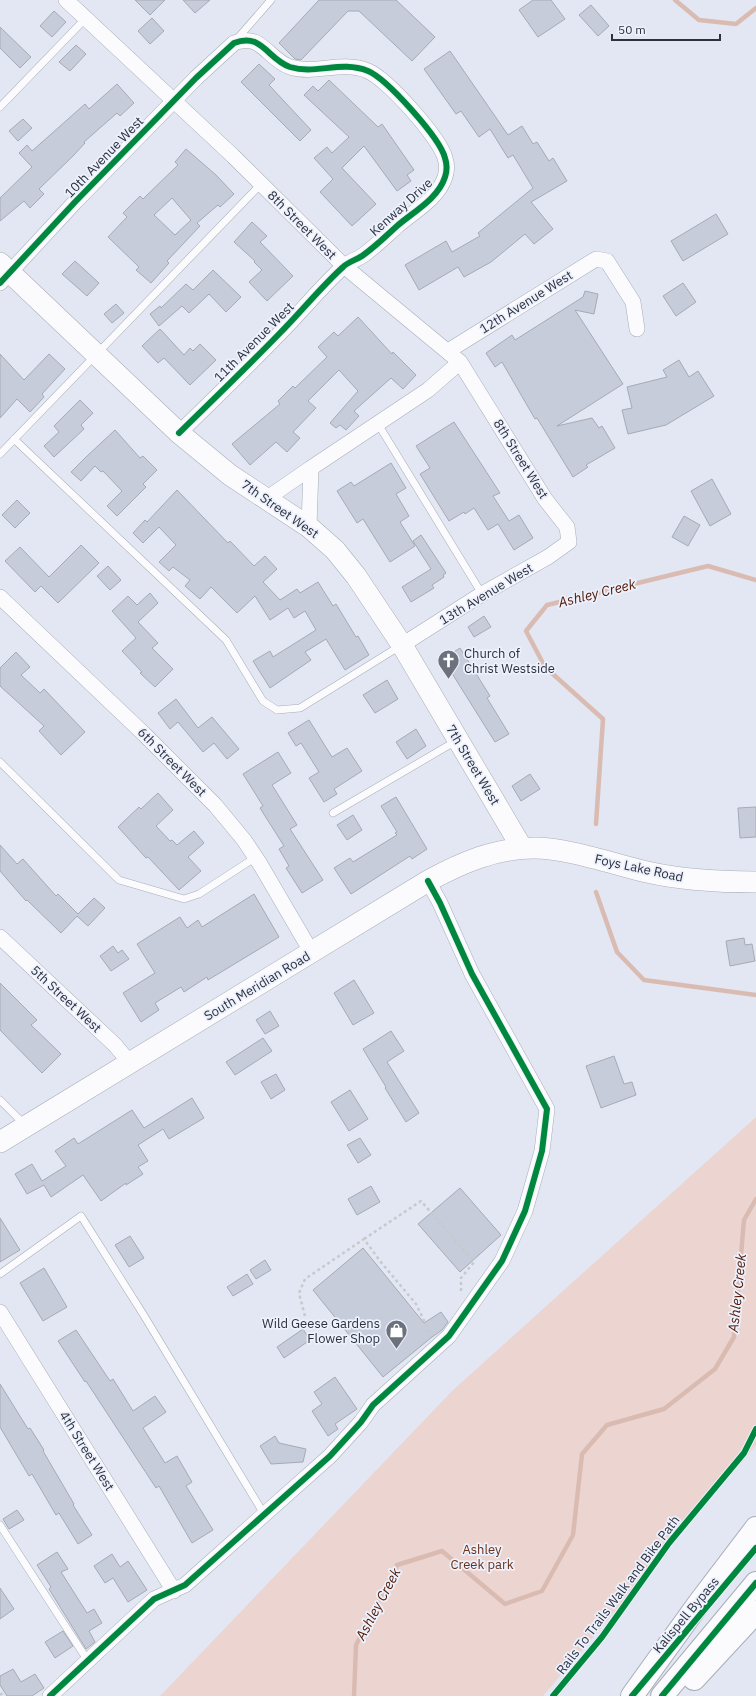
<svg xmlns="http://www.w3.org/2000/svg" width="756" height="1696" viewBox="0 0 756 1696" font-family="'IBM Plex Sans',sans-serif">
  <rect width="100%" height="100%" fill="#e2e7f3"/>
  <path fill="#ecd5d1" d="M756 1117V1445L543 1696H160L453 1390Z"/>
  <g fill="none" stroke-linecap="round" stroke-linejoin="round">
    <path stroke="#dabbb2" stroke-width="4.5" d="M675 0 699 20 736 24 756 8
      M596 824 603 719 545 667 526 631 547 605 708 566 756 580
      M596 892 617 952 644 980 756 995
      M354 1696 356 1645 397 1565 442 1551 505 1604 542 1591 573 1535 582 1454 607 1425 664 1409 715 1369 734 1337 744 1220 756 1199"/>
  </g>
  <path fill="#c6ccd9" stroke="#a6aab5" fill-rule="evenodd" d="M135 0H165L150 15Z
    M183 0H210L195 13Z
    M319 0H396L435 37 412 61 359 11H348L301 60 295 59 279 43Z
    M533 0H551L565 19 538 37 519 10Z
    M591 5 609 26 598 36 579 15Z
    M54 11 66 22 52 37 40 26Z
    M152 18 164 31 150 44 138 31Z
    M0 27 31 57 20 68 0 48Z
    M76 45 86 54 70 71 59 62Z
    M450 51 508 135 522 126 533 144 537 142 549 161 553 158 567 181 531 202 553 229 534 244 525 234 491 262 464 277 458 267 419 290 405 265 446 241 452 252 480 236 478 233 533 188 513 155 508 158 490 129 479 137 461 111 456 114 424 69Z
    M259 64 275 79 269 85 311 130 300 141 241 82Z
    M329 80 378 127 382 124 414 170 407 175 411 181 397 191 364 146 342 168 376 204 352 226 320 192 333 179 314 158 327 147 332 153 349 137 304 95 313 86 318 91Z
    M117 84 134 103 120 116 117 113 84 142 85 143 73 156 39 189 44 194 30 208 24 201 0 221V198L32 167 19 153 27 145 32 151 85 104 89 109Z
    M23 119 32 128 18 141 9 131Z
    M186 149 216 175 234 194 220 207 218 205 197 223 200 226 167 261 169 263 151 283 136 270 139 267 108 237 127 217 123 213 140 196 143 199 178 165 175 162ZM172 198 191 220 175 235 154 215Z
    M716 214 728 234 683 261 671 241Z
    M252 222 267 236 260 242 293 276 267 301 249 282 262 270 254 262 255 261 234 242Z
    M75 261 99 283 87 296 62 274Z
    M213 270 241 297 226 312 209 294 189 313 182 306 159 326 150 314 160 306 161 308 186 284 193 290Z
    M683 283 696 302 676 316 663 296Z
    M585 291 598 294 594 314 575 310 623 384 557 426 592 418 599 428 602 426 615 448 586 465 588 467 573 477 537 418 535 419 502 362 495 367 486 353 512 335 515 340 583 297Z
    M116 304 124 313 112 323 104 314Z
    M358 317 392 354 393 352 416 375 403 389 391 378 354 411 359 416 346 430 340 425 336 428 330 423 358 391 339 370 308 401 316 408 293 432 300 438 287 452 276 442 250 465 232 444 280 404 278 401 293 386 295 388 327 357 318 347 334 332 338 336Z
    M160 329 184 355 190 348 193 351 200 344 216 360 190 385 164 358 158 363 142 346Z
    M0 354 24 380 49 354 65 369 42 394 44 397 30 412 17 399 0 418Z
    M679 360 689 377 698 371 714 396 666 425 628 434 622 410 632 408 627 387 667 377 663 370Z
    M80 400 93 413 81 425 84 429 54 457 44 446 59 432 54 426Z
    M454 422 500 493 493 496 509 521 519 515 533 538 514 550 498 524 488 530 474 508 465 514 464 512 449 521 420 474 430 468 416 446Z
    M115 430 140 458 143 456 157 470 143 484 146 487 117 516 107 506 122 491 103 471 101 472 95 466 81 481 71 472 86 457Z
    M391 463 406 488 396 494 409 516 400 522 415 546 390 562 363 519 357 523 337 491 351 482 354 486Z
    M712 479 731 514 710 526 691 491Z
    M177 490 228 543 230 541 254 566 265 556 277 569 263 582 280 600 297 589 300 593 318 582 333 606 336 604 356 637 358 636 369 655 345 670 326 639 305 652 311 660 270 688 253 661 270 651 273 657 316 630 305 611 294 618 288 608 270 620 255 596 237 613 211 587 200 599 185 586 190 580 173 567 169 571 159 562 176 545 159 527 143 543 133 533 145 520 147 522Z
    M17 500 30 513 15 528 2 515Z
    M684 516 700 525 688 546 672 537Z
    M421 535 446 573 443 575 444 577 432 585 434 588 411 602 402 587 431 569 413 541Z
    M81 545 99 563 58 603 41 586 35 592 5 561 20 547 49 577Z
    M108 566 121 580 110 590 97 576Z
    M150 593 158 603 138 622 158 643 152 648 173 669 155 687 140 673 142 672 122 651 136 638 112 611 128 596 137 605Z
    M484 616 491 627 474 637 468 627Z
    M460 648 490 696 487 698 509 734 495 742 443 659Z
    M16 652 30 667 21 675 40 693 44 689 85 732 61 755 39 731 44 726 0 686V668Z
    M387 680 398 699 375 713 363 695Z
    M176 699 198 728 212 717 239 749 227 759 214 743 203 752 178 722 170 729 158 713Z
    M309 720 332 757 347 748 362 771 334 789 337 794 324 802 309 778 319 772 301 743 296 746 288 733Z
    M416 729 426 746 407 759 396 742Z
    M278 752 291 773 272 785 297 825 290 829 323 880 302 893 286 868 289 866 279 849 284 846 260 808 263 806 243 774Z
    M530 774 540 789 521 801 512 786Z
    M158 793 173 810 156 826 170 841 172 840 177 845 194 831 204 843 188 857 201 871 179 890 148 857 146 858 118 827 139 807 141 809Z
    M396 797 427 849 412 859 410 856 351 894 334 868 350 858 353 862 397 835 395 833 397 832 381 806Z
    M756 807V837L740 838 738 808Z
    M353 815 362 830 347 840 337 825Z
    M0 845 17 864 23 859 56 896 58 894 78 914 94 898 105 908 88 926 77 916 61 933 27 900 26 901 0 871Z
    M254 894 279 937 208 980 207 977 184 992 181 987 155 1003 159 1010 141 1022 123 993 155 973 137 944 180 917 187 928 198 920 202 927Z
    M744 938 745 945 752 944 755 961 730 966 726 941Z
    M113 946 118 953 122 950 129 959 111 971 100 956Z
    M354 980 374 1013 353 1025 334 993Z
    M0 983 37 1020 31 1025 61 1054 42 1073 0 1030Z
    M270 1011 279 1026 265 1034 256 1020Z
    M391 1031 404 1051 387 1062 419 1113 406 1122 385 1088 386 1087 363 1049Z
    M263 1038 272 1051 235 1075 226 1062Z
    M614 1056 624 1084 632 1082 636 1095 601 1108 586 1066Z
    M276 1074 285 1090 271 1099 261 1082Z
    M350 1090 368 1119 349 1131 331 1102Z
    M192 1098 204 1118 169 1139 163 1129 138 1145 148 1161 138 1167 143 1174 126 1185V1183L101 1201 83 1175 51 1197 44 1185 27 1194 15 1174 32 1164 42 1181 66 1166 55 1151 74 1138 78 1144 132 1110 144 1128Z
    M360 1138 371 1155 358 1163 347 1145Z
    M371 1186 380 1202 357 1215 348 1199Z
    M460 1188 501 1235 460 1272 418 1224Z
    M0 1218 20 1250 0 1262Z
    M130 1236 144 1258 129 1267 115 1245Z
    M363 1248 424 1323 441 1312 448 1322 442 1330 432 1337 383 1377 313 1290Z
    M265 1260 271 1270 256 1279 250 1270Z
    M44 1268 67 1307 43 1321 20 1283Z
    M247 1274 253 1284 233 1296 227 1287Z
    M303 1329 310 1340 284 1358 277 1347Z
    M76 1330 110 1381 113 1379 133 1411 155 1396 166 1412 143 1428 165 1463 177 1456 192 1482 186 1486 213 1530 192 1543 159 1486 156 1488 86 1381 85 1382 58 1341Z
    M335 1377 357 1409 335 1424 338 1429 328 1436 312 1411 322 1404 314 1392Z
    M0 1384 28 1429 30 1428 44 1450 43 1451 74 1504 73 1505 92 1535 78 1544 59 1513 56 1515 32 1474 29 1476 0 1427Z
    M275 1436 279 1443 306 1449 303 1462 271 1464 260 1446Z
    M17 1510 24 1520 9 1529 3 1519Z
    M57 1552 68 1569 61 1572 87 1613 94 1609 102 1623 89 1631 95 1642 86 1649 49 1589 51 1587 37 1565Z
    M112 1554 120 1567 128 1561 147 1590 128 1602 113 1578 105 1583 94 1566Z
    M0 1588 14 1609 0 1619Z
    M63 1631 73 1646 55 1658 45 1642Z
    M13 1669 21 1682 35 1674 44 1688 32 1696H7L0 1685V1676Z"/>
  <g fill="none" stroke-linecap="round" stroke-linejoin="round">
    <defs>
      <path id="lane" d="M237 39 271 0
        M0 107 86 18
        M378 424 482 594
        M14 439 226 640 263 701 277 710 300 708 400 646
        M0 454 261 184
        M0 762 119 880 184 899 199 894 256 857
        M333 813 456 741
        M0 1100 24 1124
        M0 1274 81 1216 143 1314 264 1514
        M0 1525 88 1661"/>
      <path id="street" d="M66 0 233 156 344 266 460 362 545 499 567 527 569 542 548 557 482 594 402 645
        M0 283 75 202 196 78 234 43C262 32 267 59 290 67 316 75 341 60 368 71 387 79 440 138 445 158 447 164 447 171 445 177 438 199 413 212 397 226 386 236 375 247 362 256 356 260 348 262 343 267 320 288 301 312 279 334 246 368 213 400 179 433
        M448 351 596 259 607 261 633 302 637 329
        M266 499 311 468
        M309 527 311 468 428 390 460 362
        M0 597 144 734 215 805 244 840 260 864 312 953
        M0 937 115 1045 130 1063
        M0 1312 174 1591
        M50 1696 154 1599 185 1585 330 1456 361 1422 373 1405 449 1336 502 1261 525 1211 542 1151 547 1109 472 974 440 903 428 881"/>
      <path id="secondary" d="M0 263 179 433 230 475 309 527 335 550 356 576 402 645 522 848
        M0 1142 428 881C461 863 495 848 534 848 568 848 613 864 647 872 682 880 720 882 756 882"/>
      <path id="highway" d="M694 1679 756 1612
        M632 1696 699 1603 756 1528
        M662 1696 756 1583"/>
    </defs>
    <use href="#lane" stroke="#a8adb7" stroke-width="8"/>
    <use href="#street" stroke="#a8adb7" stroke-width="16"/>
    <use href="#secondary" stroke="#a8adb7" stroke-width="22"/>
    <use href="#highway" stroke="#a8adb7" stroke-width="24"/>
    <path stroke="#c7c9cd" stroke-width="2.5" stroke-dasharray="3 3" stroke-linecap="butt" d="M364 1239 421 1201 474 1262 461 1278V1294
      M305 1316 299 1293 305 1279 364 1239 380 1261 416 1304 431 1335
      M0 1695 4 1692"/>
    <use href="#lane" stroke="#fbfbfd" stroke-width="7"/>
    <use href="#street" stroke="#fbfbfd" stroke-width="15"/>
    <use href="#secondary" stroke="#fbfbfd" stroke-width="21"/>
    <use href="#highway" stroke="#fbfbfd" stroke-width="22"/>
    <defs>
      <path id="cycleway" d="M0 283 75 202 196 78 234 43C262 32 267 59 290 67 316 75 341 60 368 71 387 79 440 138 445 158 447 164 447 171 445 177 438 199 413 212 397 226 386 236 375 247 362 256 356 260 348 262 343 267 320 288 301 312 279 334 246 368 213 400 179 433
        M50 1696 154 1599 185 1585 330 1456 361 1422 373 1405 449 1336 502 1261 525 1211 542 1151 547 1109 472 974 440 903 428 881
        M553 1696 602 1637 669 1543 744 1453 756 1429
        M632 1696 756 1548
        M662 1696 756 1583"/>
    </defs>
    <use href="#cycleway" stroke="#ecf1fd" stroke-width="8"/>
    <use href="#cycleway" stroke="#00873e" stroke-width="6"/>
  </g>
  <defs>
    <symbol id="church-pin" viewBox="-11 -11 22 30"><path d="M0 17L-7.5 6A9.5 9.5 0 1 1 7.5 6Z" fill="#6c717c" stroke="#ecf1fd"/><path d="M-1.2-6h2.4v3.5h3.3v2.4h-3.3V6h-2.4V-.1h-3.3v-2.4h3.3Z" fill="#fff"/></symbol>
    <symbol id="shop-pin" viewBox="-11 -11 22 30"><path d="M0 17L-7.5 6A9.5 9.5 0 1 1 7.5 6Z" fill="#6c717c" stroke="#ecf1fd"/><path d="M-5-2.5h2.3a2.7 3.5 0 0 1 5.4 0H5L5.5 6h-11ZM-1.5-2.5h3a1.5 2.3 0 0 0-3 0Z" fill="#fff"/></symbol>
  </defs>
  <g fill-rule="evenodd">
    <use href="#church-pin" x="436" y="648" width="25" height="34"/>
    <use href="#shop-pin" x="384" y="1318" width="25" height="34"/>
  </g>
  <g text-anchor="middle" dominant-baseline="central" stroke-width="3.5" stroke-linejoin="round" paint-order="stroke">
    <g font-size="13" fill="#2c313c" stroke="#ecf1fd">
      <text transform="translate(104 157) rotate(-46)">10th Avenue West</text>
      <text transform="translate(401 207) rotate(-42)">Kenway Drive</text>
      <text transform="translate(302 225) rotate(45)">8th Street West</text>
      <text transform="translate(526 302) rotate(-32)">12th Avenue West</text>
      <text transform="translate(254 342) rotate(-45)">11th Avenue West</text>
      <text transform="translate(521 459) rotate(58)">8th Street West</text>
      <text transform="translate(280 509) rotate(35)">7th Street West</text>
      <text transform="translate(486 594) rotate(-31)">13th Avenue West</text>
      <text transform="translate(172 762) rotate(45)">6th Street West</text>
      <text transform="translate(473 765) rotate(59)">7th Street West</text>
      <text transform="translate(639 868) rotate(12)">Foys Lake Road</text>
      <text transform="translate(257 986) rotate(-31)">South Meridian Road</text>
      <text transform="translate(66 999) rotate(43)">5th Street West</text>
      <text transform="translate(87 1451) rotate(58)">4th Street West</text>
      <text transform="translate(618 1595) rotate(-53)">Rails To Trails Walk and Bike Path</text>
      <text transform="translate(686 1615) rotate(-50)">Kalispell Bypass</text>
    </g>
    <g font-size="13" fill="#2c313c" stroke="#ecf1fd" text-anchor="start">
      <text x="464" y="653">Church of<tspan x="464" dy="15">Christ Westside</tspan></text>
      <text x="380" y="1323" text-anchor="end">Wild Geese Gardens<tspan x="380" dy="15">Flower Shop</tspan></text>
    </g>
    <g font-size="13" fill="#6a3018" stroke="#ecf1fd">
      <text x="482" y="1549">Ashley<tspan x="482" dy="15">Creek park</tspan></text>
    </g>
    <g font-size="14" font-style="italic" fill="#4f1700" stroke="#ecf1fd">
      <text transform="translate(597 593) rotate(-14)">Ashley Creek</text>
      <text transform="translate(737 1293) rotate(-84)">Ashley Creek</text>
      <text transform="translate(378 1604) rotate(-62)">Ashley Creek</text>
    </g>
  </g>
  <path d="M612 34v6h108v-6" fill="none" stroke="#2c313c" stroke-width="2"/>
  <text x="618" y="34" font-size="12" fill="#2c313c" stroke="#ecf1fd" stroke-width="3" paint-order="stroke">50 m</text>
</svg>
